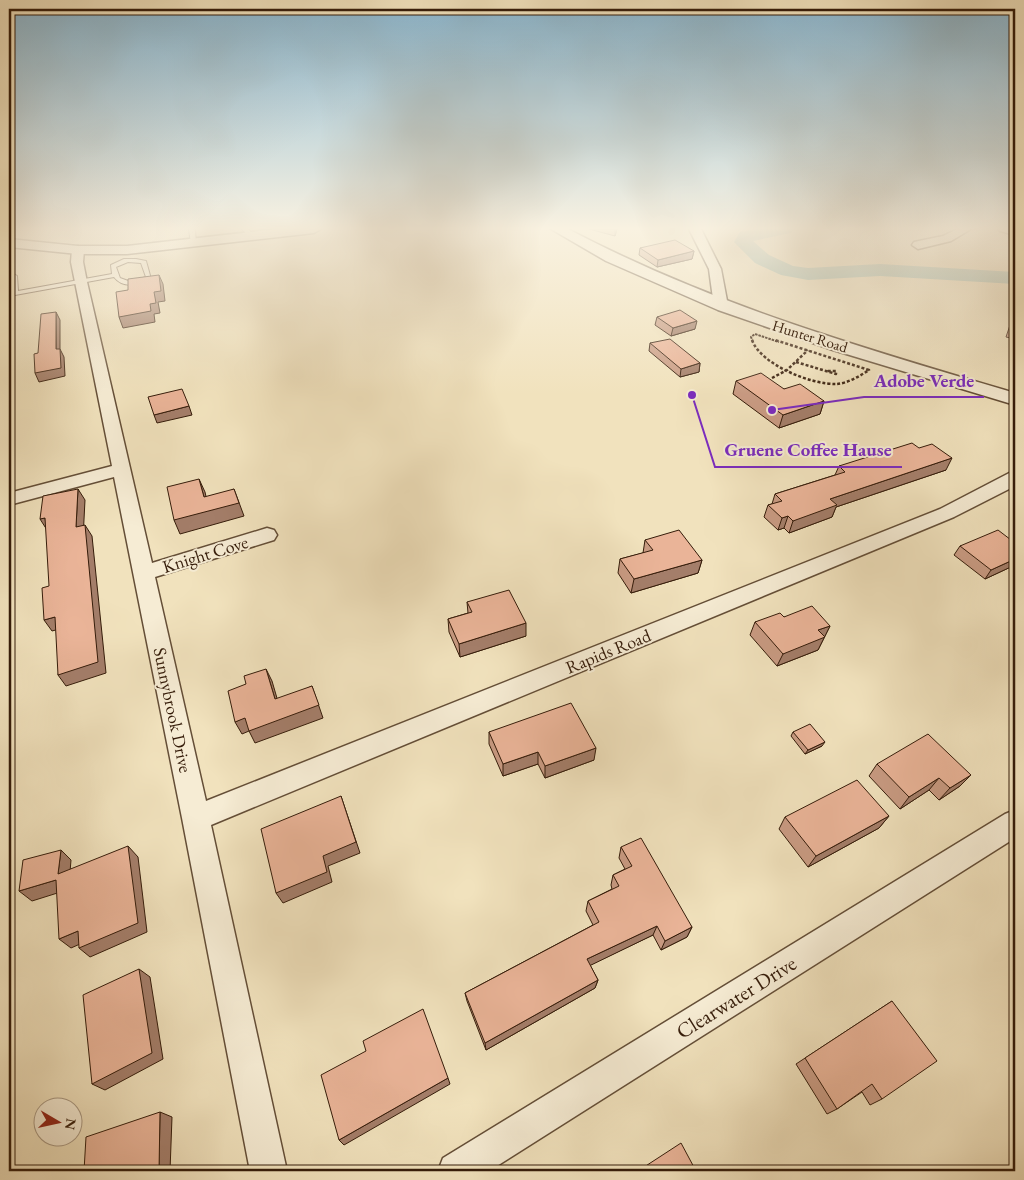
<svg xmlns="http://www.w3.org/2000/svg" width="1024" height="1180" viewBox="0 0 1024 1180" font-family="'EB Garamond',serif">
  <rect width="100%" height="100%" fill="#f1e2bd"/>
  <filter id="stains"><feTurbulence type="fractalNoise" baseFrequency=".004" numOctaves="4"/><feColorMatrix values="0 0 0 0 .2 0 0 0 0 .09 0 0 0 0 .02 0 0 0 .5 -.17"/></filter>
  <radialGradient id="worn" r=".72"><stop offset=".6" stop-color="#630" stop-opacity="0"/><stop offset="1" stop-color="#630" stop-opacity=".3"/></radialGradient>
  <g fill="none" stroke-linecap="round" stroke-linejoin="round">
    <path fill="#9bbdb3" fill-rule="evenodd" d="M755 229H794L791 233 753 241 769 255 793 266 808 268 880 264 1015 272V284L880 276 808 280 781 275 755 263 734 242 740 232Z"/>
    <defs>
      <path id="service" d="M189 229H195L196 245 191 244Z
        M242 229H248L255 237 254 238H250Z
        M124 259H136L146 261 151 279C139 285 123 289 114 277L15 295 12 293 11 278 9 279V275L14 274 17 276 18 291 112 274 111 265ZM128 262 141 263 146 277 131 282 120 278 116 267Z"/>
      <path id="minor" d="M689 229H701L721 269 728 306 726 309 721 310 714 306 709 269Z
        M957 229H971L951 241 918 249 912 245 914 242 943 236Z
        M998 229H1015V235L1000 231Z
        M78 246 84 250 83 262 87 282 152 563 267 528 274 530 277 535 274 540 155 577 206 801 940 509 1015 470V486L954 517 211 825 287 1171H250L182 818 114 477 9 505V493L112 466 71 262 72 250Z
        M1015 810V838L489 1171H438L443 1158 1005 814Z"/>
      <path id="tertiary" d="M277 229H321L314 233 127 254H78L9 247V239L78 246H127Z
        M551 229H568C710 304 862 348 1015 393V405L833 350 718 310 606 261Z"/>
    </defs>
    <use href="#service" stroke="#644e37" stroke-width="2"/>
    <use href="#minor" stroke="#644e37" stroke-width="3"/>
    <use href="#tertiary" stroke="#644e37" stroke-width="3"/>
    <path stroke="#351c0a" stroke-width="2" stroke-dasharray="2.5 1" stroke-linecap="butt" d="M753 342 751 337 755 334 779 342"/>
    <path stroke="#351c0a" stroke-width="2.5" stroke-dasharray="3 2" stroke-linecap="butt" d="M752 340C761 365 812 385 837 384 848 383 860 376 869 370L775 340
      M796 362 836 374V371H825
      M772 378 787 370 808 350"/>
    <use href="#service" fill="#f6ecd4" fill-rule="evenodd"/>
    <use href="#minor" fill="#f6ecd4" fill-rule="evenodd"/>
    <use href="#tertiary" fill="#f6ecd4" fill-rule="evenodd"/>
  </g>
  <path fill="#c99b83" stroke="#351c0a" d="M589 229H617L615 236Z
    M640 248 694 251 692 259 657 267 639 255Z
    M1015 314V339L1006 337 1011 322Z
    M657 317 695 329 671 336 655 325Z
    M650 343 700 363 699 372 680 377 649 351Z
    M736 381 784 389 824 401 820 414 779 428 733 394Z
    M839 466 946 470 836 507 832 517 789 533 784 528 778 530 764 517 768 505 772 504 775 494 835 475Z
    M645 540 702 560 698 573 631 593 618 573 620 559 643 553Z
    M1015 543V565L985 579 954 555 960 546Z
    M467 602 526 636 460 657 449 632 448 619 468 613Z
    M784 617 830 626 818 650 777 666 750 635 755 622Z
    M489 732 594 760 545 778 538 764 503 776 489 744Z
    M793 732 822 746 805 754 791 736Z
    M877 764 971 775 960 786 939 800 929 790 900 809 869 776Z
    M889 816 879 828 808 867 779 829 785 817Z
    M621 847 692 927 687 937 661 950 653 935 590 965 598 980 595 988 486 1050 467 1001 465 993 593 925 586 911 588 901 612 889 611 885 613 875 625 869 619 858Z
    M892 1001 882 1099 870 1105 862 1092 837 1109 827 1114 796 1064Z"/>
  <path fill="#a47e6a" stroke="#351c0a" d="M615 229H617L615 236Z
    M694 251 692 259 657 267 658 260Z
    M159 275 163 284 165 301 158 302 160 313 154 314 155 322 123 328 119 317 150 304Z
    M56 312 60 320V349L64 357 65 376 39 382 35 373 56 349Z
    M697 321 695 329 671 336 673 328Z
    M700 363 699 372 680 377 681 369Z
    M824 401 820 414 779 428 783 415Z
    M189 406 192 415 157 423 154 415Z
    M952 458 946 470 836 507 832 517 789 533 793 521 830 499Z
    M199 479 205 492 209 510 204 497Z
    M78 489 85 500 83 539 76 527Z
    M234 489 244 516 180 534 174 520Z
    M788 516 784 528 778 530 782 518Z
    M45 518 47 530 40 519Z
    M85 525 92 536 106 673 66 686 58 675Z
    M1015 559V565L985 579 991 570Z
    M702 560 698 573 631 593 634 579Z
    M55 617 63 628 52 631 44 620Z
    M526 623V636L460 657 459 644Z
    M830 626 818 650 777 666 783 654 818 630Z
    M266 669 272 681 281 712 275 699Z
    M312 686 323 718 255 743 249 731 242 734 235 722Z
    M825 742 822 746 805 754 808 750Z
    M596 748 594 760 545 778V766Z
    M538 752V764L503 776V764Z
    M971 775 960 786 939 800 950 788Z
    M939 778 929 790 900 809 909 797Z
    M341 796 360 853 328 866 332 882 283 903 276 893 323 856Z
    M889 816 879 828 808 867 816 856Z
    M128 846 138 857 147 932 90 957 79 948Z
    M61 850 71 860 69 884 58 874Z
    M56 880 67 890 32 901 19 891Z
    M657 926 653 935 585 968 587 959Z
    M692 927 687 937 661 950 665 941Z
    M78 931 89 940 71 948 59 939Z
    M139 969 150 977 163 1059 105 1090 92 1084Z
    M598 980 595 988 486 1050 485 1043Z
    M448 1078 450 1084 344 1145 339 1140Z
    M160 1112 172 1117 170 1171H159Z"/>
  <path fill="#eab498" stroke="#351c0a" d="M675 240 694 251 658 260 640 248Z
    M159 275 161 291 154 292 156 303 150 304 151 311 119 317 116 292 128 290V279Z
    M680 310 697 321 673 328 657 317Z
    M56 312V349H60L61 368 35 373 34 354 38 353 41 314Z
    M1015 314V330L1011 329Z
    M670 339 700 363 681 369 650 343Z
    M761 373 784 389 800 384 824 401 783 415 736 381Z
    M182 389 189 406 154 415 148 397Z
    M912 443 919 448 932 444 952 458 830 499 837 505 793 521 788 516 782 518 768 505 782 501 775 494 845 472 839 466Z
    M199 479 204 497 234 489 239 503 174 520 167 487Z
    M78 489 76 527 85 525 98 662 58 675 55 617 44 620 42 588 49 586 45 518 40 519 43 496Z
    M679 530 702 560 634 579 620 559 653 550 645 540Z
    M998 530 1015 543V559L991 570 960 546Z
    M509 590 526 623 459 644 448 619 472 612 467 602Z
    M812 606 830 626 818 630 825 637 783 654 755 622 780 613 784 617Z
    M266 669 275 699 312 686 319 705 249 731 245 718 235 722 228 691 246 684 244 676Z
    M571 703 596 748 545 766 538 752 503 764 489 732Z
    M810 724 825 742 808 750 793 732Z
    M928 734 971 775 950 788 939 778 909 797 877 764Z
    M857 780 889 816 816 856 785 817Z
    M341 796 356 842 323 856 327 872 276 893 261 829Z
    M641 838 692 927 665 941 657 926 587 959 598 980 485 1043 465 993 599 922 588 901 619 886 613 875 632 866 621 847Z
    M128 846 138 923 79 948 78 931 59 939 56 880 19 891 23 860 61 850 58 874Z
    M139 969 152 1053 92 1084 83 995Z
    M892 1001 937 1061 882 1099 872 1084 837 1109 805 1058Z
    M423 1009 448 1078 339 1140 321 1075 366 1051 363 1041Z
    M160 1112 159 1171H84L86 1137Z
    M681 1143 696 1171H638Z"/>
  <linearGradient id="sky" x2="0" y2="1"><stop stop-color="#89b8d3"/><stop offset="0.58" stop-color="#f9f2e1"/><stop offset="1" stop-color="#f9f2e1" stop-opacity="0"/></linearGradient>
  <rect width="1024" height="394" fill="url(#sky)"/>
  <g text-anchor="middle" dominant-baseline="central" stroke-width="4" stroke-linejoin="round" paint-order="stroke">
    <g font-size="15" fill="#351c0a" stroke="#f6ecd4">
      <text transform="translate(810 336) rotate(17)">Hunter Road</text>
    </g>
    <g font-size="18" fill="#351c0a" stroke="#f6ecd4">
      <text transform="translate(205 554) rotate(-17)">Knight Cove</text>
      <text transform="translate(608 651) rotate(-22)">Rapids Road</text>
      <text transform="translate(173 710) rotate(78)">Sunnybrook Drive</text>
    </g>
    <g font-size="21" fill="#351c0a" stroke="#f6ecd4">
      <text transform="translate(736 997) rotate(-32)">Clearwater Drive</text>
    </g>
  </g>
  <path fill="none" stroke="#7b2cbf" stroke-width="2" d="M772 410L864 397H984M692 395L715 467H902"/>
  <g fill="#7b2cbf" stroke="#f6ecd4" stroke-width="2">
    <circle cx="772" cy="410" r="5"/>
    <circle cx="692" cy="395" r="5"/>
  </g>
  <g font-size="19" text-anchor="middle" font-weight="bold" fill="#7b2cbf" stroke="#f6ecd4" stroke-width="4" stroke-linejoin="round" paint-order="stroke">
    <text x="924" y="387">Adobe Verde</text>
    <text x="808" y="456">Gruene Coffee Hause</text>
  </g>
  <rect width="1024" height="1180" fill="none" stroke="#f1e2bd" stroke-width="30"/>
  <rect x="10" y="10" width="1004" height="1160" fill="none" stroke="#351c0a" stroke-width="2.5"/>
  <rect x="15" y="15" width="994" height="1150" fill="none" stroke="#351c0a"/>
  <g transform="translate(58 1122) rotate(99)"><circle r="24" fill="#f6ecd4" stroke="#a99983"/>
  <path d="M0-4L9 19L0 12L-9 19Z" fill="#8f2418"/>
  <text y="-8" font-size="14" font-weight="bold" text-anchor="middle" fill="#351c0a">N</text>
  </g>
  <rect width="100%" height="100%" filter="url(#stains)"/>
  <rect width="100%" height="100%" fill="url(#worn)"/>
</svg>
